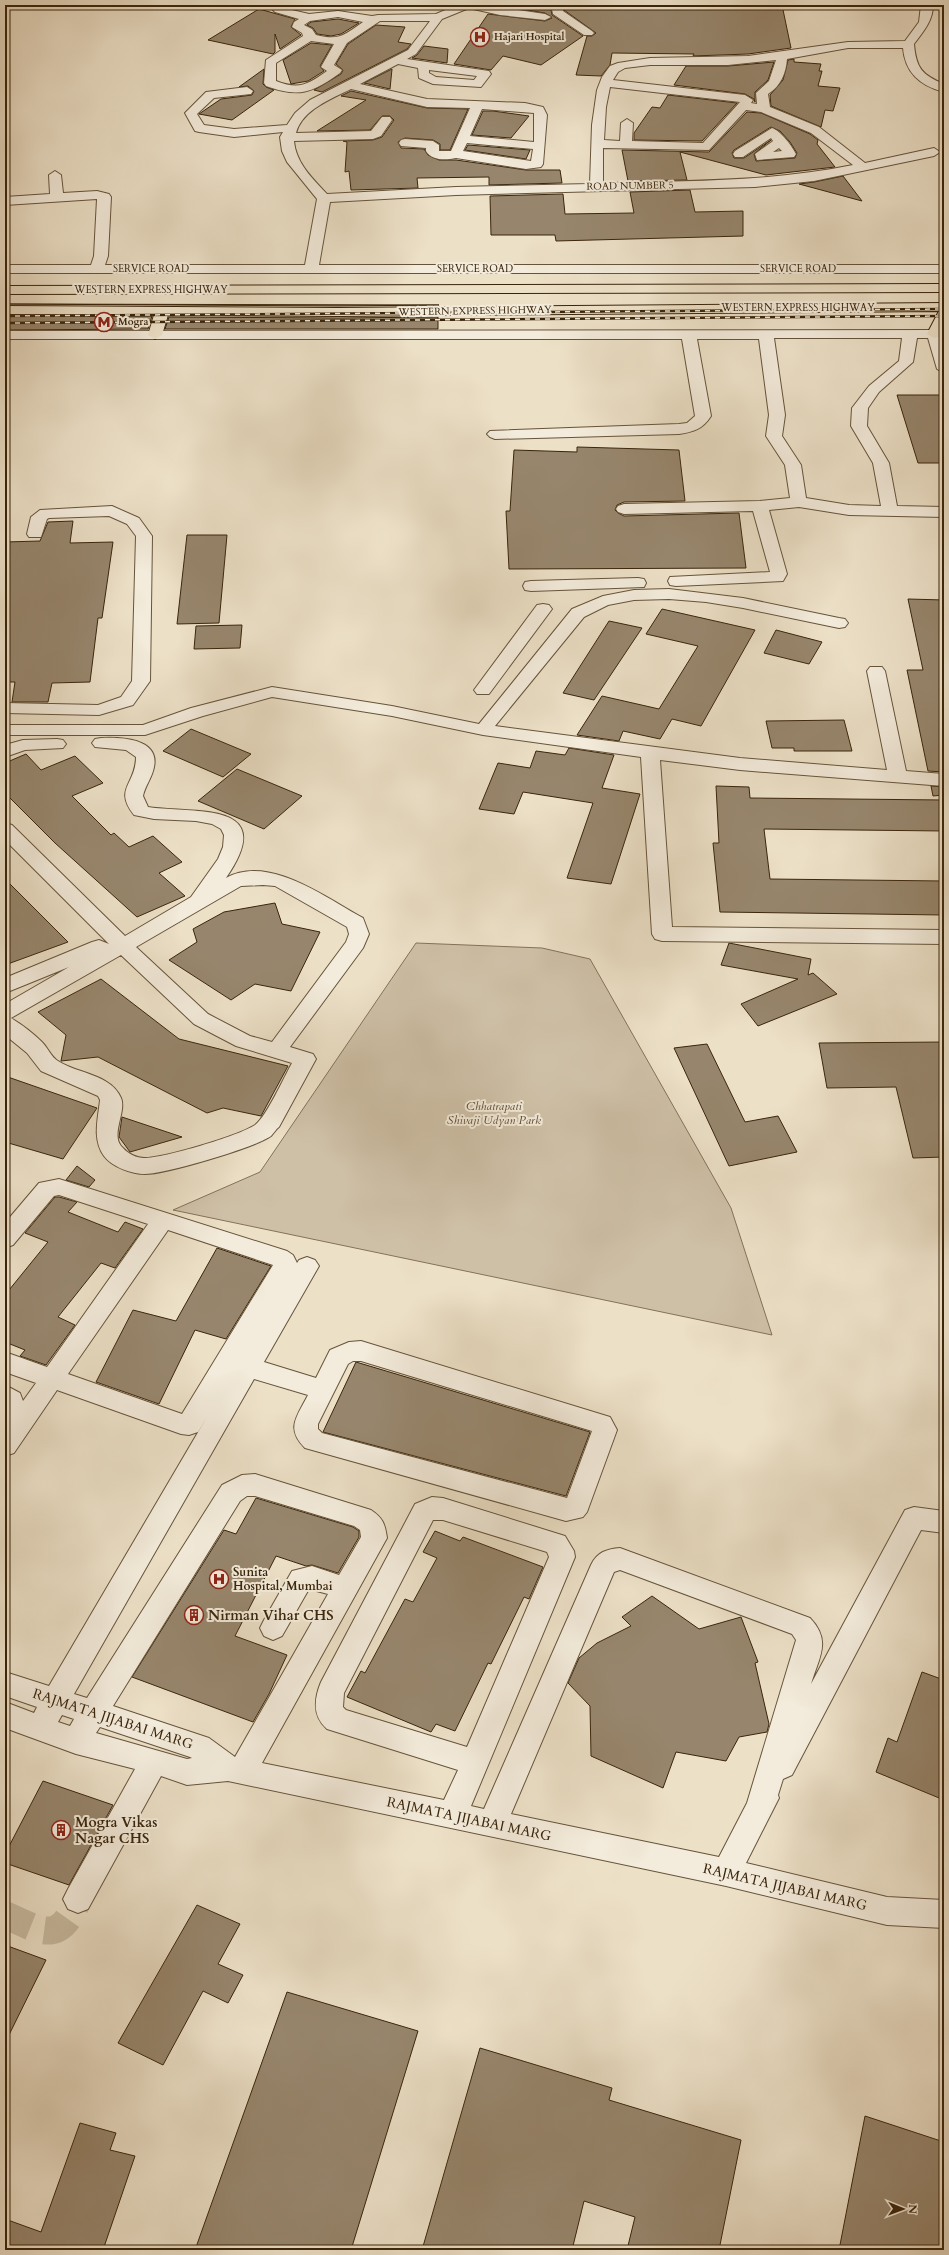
<svg xmlns="http://www.w3.org/2000/svg" width="949" height="2255" viewBox="0 0 949 2255" font-family="Cardo,serif">
  <rect width="100%" height="100%" fill="#ece0c7"/>
  <filter id="stains"><feTurbulence type="fractalNoise" baseFrequency=".005" numOctaves="4"/><feColorMatrix values="0 0 0 0 .2 0 0 0 0 .09 0 0 0 0 .02 0 0 0 .5 -.17"/></filter>
  <radialGradient id="worn" r=".72"><stop offset=".6" stop-color="#630" stop-opacity="0"/><stop offset="1" stop-color="#630" stop-opacity=".3"/></radialGradient>
  <path fill="#cec0a7" stroke="#847259" d="M416 943 542 948 590 959 731 1208 772 1335 173 1210 260 1172Z"/>
  <path fill="#97866d" stroke="#3a250b" fill-rule="evenodd" d="M496 5H550L552 15 583 36 541 65 503 56 491 70 454 64 488 14 545 21 552 18 545 13Z
    M564 5H782L791 48 748 54 693 56 694 54 612 53 610 65 601 76 576 75 587 36H592L596 33 564 10Z
    M259 9 295 19 291 27 301 35 280 49 275 34V52L273 54 208 40Z
    M338 19 359 23 341 34 331 36 317 34 313 28 307 25 311 22Z
    M376 25 405 27 398 42 411 44 407 49 322 92 314 90 341 74 343 70 336 64 348 44Z
    M311 43 332 45 320 66 324 71 308 81 291 84 283 60Z
    M424 46 448 49 447 63 412 58 417 55Z
    M794 59V62L821 64 819 71H822L818 86 840 88 833 111 825 110 821 127 771 106 770 95 783 80 788 60Z
    M774 62 768 80 755 92V102L754 99 745 94 674 85 686 66H728Z
    M264 69 263 84 266 87 274 90 232 120 199 114 221 99 252 95 254 91 248 86 239 87Z
    M392 69 390 89 364 83Z
    M351 91 427 108 468 109 450 150H440V144L433 140 405 138 398 142 401 148 424 149 428 155 439 160H456L526 170H560L562 183 489 185V177L417 178 418 188 351 190 349 171 345 172 347 142 343 141 373 140 382 137 394 120 390 116H382L370 130 317 131 366 100 341 96Z
    M668 95 737 103 702 141 634 140V133L652 107 660 108Z
    M483 111H493L529 116 511 138 472 135Z
    M747 112 761 113 810 134 818 140 817 144 835 167 766 175 680 152 687 180 628 181 622 150 709 152ZM771 127 780 131 790 142 797 153 795 158 756 161 754 154 771 140 744 158H734L732 153 734 150Z
    M468 145 530 150 526 159 465 150Z
    M843 176 862 201 799 184 814 182Z
    M690 190 695 212 743 211V236L556 241 555 235H491L490 196 563 194 565 214 634 213 630 192Z
    M5 304 439 305 338 306Z
    M5 316H152L148 329 5 330Z
    M169 317 338 318 438 317V329H165Z
    M897 395H944V463H918Z
    M577 447 679 450 685 501 624 502 617 505 615 510 618 513 624 516 739 513 746 568 509 569 506 511H510L514 450 577 452Z
    M73 521 70 543 113 542 102 618H98L90 682 52 683 48 702H12L15 682H5V542L40 541 48 522Z
    M187 535H227L219 623 177 624Z
    M908 599 944 600V772L928 771 907 670H923Z
    M662 609 755 630 701 726 672 719 660 739 623 731 619 741 577 735 602 696 659 709 698 646 646 634Z
    M609 621 642 628 594 700 563 693Z
    M242 625 240 648 194 649 196 626Z
    M776 630 822 642 809 664 764 653Z
    M844 720 852 751H794V748H772L766 721Z
    M191 729 251 754 223 777 163 751Z
    M569 748 614 755 602 788 640 794 611 884 567 878 593 803 523 792 514 814 479 809 498 763 530 768 536 751 565 755Z
    M26 754 41 770 75 756 103 783 72 796 111 835 114 833 129 847 153 836 182 862 159 873 185 896 137 917 55 843 5 793V763Z
    M237 769 302 796 264 829 198 801Z
    M716 786 749 787 750 798 944 800V831L764 829 770 879 944 881V915L720 912 713 843H719Z
    M931 786 944 787V795L933 796Z
    M5 879 68 942 5 965Z
    M275 903 282 924 320 932 291 991 255 984 231 1000 169 960 197 942 193 929 224 912Z
    M729 943 811 959 808 975 813 973 837 994 758 1026 741 1004 798 979 721 965Z
    M101 979 179 1039 288 1066 261 1116 223 1108 207 1113 98 1057 61 1061 66 1035 38 1012Z
    M944 1042V1157L913 1158 896 1087 827 1088 819 1043Z
    M707 1044 745 1122 778 1116 797 1152 729 1166 674 1048Z
    M5 1076 97 1108 63 1159 5 1142Z
    M122 1117 182 1137 130 1152 119 1137Z
    M77 1166 95 1180 89 1187 66 1180Z
    M55 1197H59L77 1202 68 1212 118 1232 125 1222 143 1229 115 1268 101 1263 58 1317 75 1325 46 1365 20 1356 25 1350 5 1342V1295L48 1242 25 1233Z
    M217 1248 271 1266 226 1339 195 1330 159 1404 96 1382 133 1310 176 1321Z
    M356 1362 590 1432 566 1496 323 1432Z
    M256 1498 353 1527 359 1531V1537L338 1573 312 1565 306 1566 276 1556 235 1636 287 1655 269 1694 253 1722 132 1677 224 1530 236 1534Z
    M435 1531 460 1541 463 1537 543 1567 529 1599 524 1597 491 1664 488 1663 455 1731 436 1724 431 1732 347 1697 361 1671 365 1673 405 1599 413 1602 437 1558 423 1552Z
    M652 1596 699 1629 741 1617 758 1662 755 1663 769 1724 767 1732 739 1737 726 1761 676 1752 663 1788 591 1756 590 1706 568 1683 579 1658 597 1643 631 1626 622 1617Z
    M922 1672 944 1680V1800L876 1772 888 1738 897 1742Z
    M43 1781 113 1805 69 1885 5 1863V1854Z
    M197 1905 240 1924 218 1964 243 1975 228 2003 203 1991 163 2065 118 2043Z
    M5 1945 46 1960 5 2043Z
    M287 1992 418 2031 351 2250H195Z
    M480 2048 612 2088 609 2100 741 2140 719 2250H627L635 2217 584 2201 572 2250H422Z
    M865 2116 944 2142V2250H839Z
    M80 2123 116 2133 110 2150 135 2156 103 2250H5V2219L41 2232Z"/>
  <g fill="none" stroke-linecap="round" stroke-linejoin="round">
    <path stroke="#c8bba1" stroke-width="28" stroke-dasharray="28 14" stroke-linecap="butt" d="M5 1915C42 1931 59 1946 78 1899"/>
    <defs>
      <path id="minor" d="M457 5H485L545 14 551 17 545 20 500 15 469 8 442 19 416 54 407 59 489 71 491 74 481 87 433 84 419 78 418 68 398 64 360 84 427 99 525 103 543 107 547 115 543 164 541 167 526 169 456 158C446 160 432 161 426 151V148L401 146 399 143 401 140 405 139 433 141 439 145V151H451L470 108 427 107 351 89C331 99 302 110 296 133L371 131 382 117H390L392 120 381 136 373 139 294 141C296 163 312 178 327 194L456 187 590 184 592 125 597 90 602 77 610 66 618 63 650 58 748 56 848 42 905 41 919 22 921 5H933C933 21 923 32 914 44 916 68 922 75 944 84V92C920 86 905 72 903 48H848L787 59C786 73 781 86 768 94L770 107 819 127 865 163 934 148 940 152 934 156 814 181 755 187 456 195 330 202 319 265H944V273H5V265H91L94 256 97 199 5 205V197L50 194 49 175 55 171 61 175 63 193 97 191 109 194 111 197 108 256 105 265H305L317 199 287 162 282 151 280 137 283 132 234 137 199 132 195 131 185 113 206 92 247 87 253 91 251 94 214 98 197 114 204 125 234 129 287 125 295 113 310 100 408 50 430 21H380L347 43 334 65 342 70 340 73C312 93 299 98 266 86L264 83 266 60 303 36 302 33 292 27 294 22 299 19 275 12 273 10 275 8 279 7 309 14 338 11 372 16 378 15 436 14ZM338 17 363 22C344 35 340 41 316 35L312 29 304 25 310 21ZM311 41 334 44 321 67 327 71C307 85 299 90 276 81V63ZM776 60 769 81 756 93 757 104 751 103 753 100 745 95 613 80 618 72 625 68 650 65H728ZM429 70 477 76 474 80 436 77 429 73ZM610 87 740 102 703 143 632 141 633 123 627 119 621 123 620 141 604 140 606 107ZM482 109 534 113V142L470 136ZM746 110 761 112 811 133 853 165C770 182 686 181 603 183V148L709 150ZM467 143 533 149 531 161 463 151Z
        M551 5H563V11L592 31 594 33 592 35H584L553 14Z
        M772 128C781 131 792 146 796 154L794 157 757 160 755 154 773 141 771 138 743 157H735L733 154 735 151ZM779 148 782 151 773 152Z
        M944 330V373L937 369 928 338H917L913 362 879 392 868 408 867 426 889 463 897 506 944 507V517L849 515 799 507 769 510 787 574 783 581 676 586 670 585 668 581 670 577 770 572 753 511 624 514 618 512 616 509 618 506 624 504 760 501 790 498 785 465 766 436 769 415 759 339H697L711 416C703 429 693 432 679 434L495 439 490 437 487 434 490 431 679 424 687 423 695 416 682 339H5V331ZM774 338H902L899 361 869 386 852 408 851 426 873 463 881 506 849 505 806 498 801 465 782 436 785 415Z
        M112 506 139 518 152 536 150 681 133 705 99 715 5 713V703L98 705 121 697 132 681 136 536 127 524 109 516 49 518 47 519 41 537H29L27 534 31 517 40 510Z
        M638 578 644 579 646 583 644 587 531 591 525 590 523 586 525 582 531 581Z
        M669 589 743 598 839 618 845 619 848 623 845 627 839 628 743 608 706 602 669 599 634 600 608 605 584 617 495 726 740 758 887 770 867 671 870 667H882L885 671 906 771 944 774V786L740 770 660 760 672 927 944 930V944L662 941 655 939 652 934 641 757 483 735 392 716 272 697 203 716 145 735H5V725H143L191 708 272 687 392 706 479 724 572 609 603 596 634 590Z
        M543 604 549 605 552 609 489 694H477L474 690 477 686 537 605Z
        M101 738C120 737 160 738 154 767 152 778 145 786 143 796L148 807C195 814 280 800 226 878 269 854 326 898 363 918L369 934 363 948 290 1047 313 1054 316 1059 279 1127C276 1129 274 1133 271 1136 254 1148 165 1174 145 1174 132 1174 112 1167 104 1156 92 1139 98 1119 100 1100L98 1096 41 1071 27 1053 5 1035V1004L69 967 5 993V978L92 942 99 940 109 944 5 840V823L12 825 125 936 191 897 218 859 223 847 224 835 221 829 212 824 196 821 154 819 134 815C113 788 136 785 136 757L126 750 95 747 92 743 95 739ZM263 885 275 886 347 927 349 934 346 942 272 1042 250 1036 208 1014 136 947 241 886ZM121 955 194 1024 236 1046 292 1063C284 1077 267 1116 255 1125 238 1136 164 1158 144 1158 137 1158 128 1154 123 1148 109 1136 127 1112 121 1098 111 1074 78 1074 58 1061 51 1057 48 1048 42 1042 34 1034 21 1024 11 1018Z
        M57 739 63 740 66 744 63 748 25 750 5 757V745L23 740Z
        M59 1179 287 1251 293 1255 297 1263 299 1260 307 1257 315 1260 319 1266 264 1362 316 1378 330 1350 349 1342 361 1341 610 1417 617 1430 587 1512 583 1517 566 1521 305 1448C285 1428 297 1417 308 1395L254 1379 74 1694 87 1698 222 1485 242 1475 255 1474 371 1510C383 1518 385 1524 387 1538L262 1763 444 1800 458 1770 327 1729C312 1716 314 1699 321 1682L415 1504 432 1497 443 1498 565 1536 574 1551 575 1557 471 1806 484 1809 591 1565C597 1552 607 1549 620 1548L810 1618C832 1641 819 1657 811 1684L905 1510 914 1507 944 1511V1533L921 1530 792 1775 783 1779 778 1795 779 1798 746 1863 887 1897 944 1900V1928L887 1925 726 1886 228 1781 187 1785 161 1776 88 1909 78 1913 68 1909 63 1899 68 1889 135 1769 76 1754 5 1728V1702L34 1713 37 1707 5 1696V1672L49 1686 207 1417 198 1432 189 1435 181 1434 57 1390 14 1453 5 1456V1426L9 1421 5 1422V1385L20 1393 23 1401 36 1383 5 1372V1352L47 1367 148 1224 59 1195 54 1196 13 1245 5 1248V1223L39 1183ZM168 1230 273 1265 182 1414 68 1374ZM353 1361H361L592 1431 567 1498 322 1433 318 1429V1424L348 1364ZM247 1496H255L354 1526 360 1530 361 1537 339 1575 312 1566 292 1571 264 1620 260 1628 264 1636 273 1640 282 1636 309 1589 328 1594 235 1757 209 1738 113 1706 240 1501ZM433 1520H443L547 1552 549 1557 467 1747 346 1710 343 1707 344 1693ZM620 1570 792 1634 796 1640 747 1803 719 1857 511 1814 614 1572ZM62 1715 74 1719 70 1726 58 1722ZM100 1727 190 1757 192 1758 187 1759 96 1733Z"/>
      <path id="highway" d="M944 284V292L5 294V286Z
        M944 303V328L939 337 934 338 927 334 939 311 338 316 168 315 162 335 155 339 148 335 154 315 5 314V306L338 308Z"/>
    </defs>
    <use href="#minor" stroke="#66543a" stroke-width="2"/>
    <use href="#highway" stroke="#3a250b" stroke-width="2"/>
    <use href="#minor" fill="#f3ebdb" fill-rule="evenodd"/>
    <use href="#highway" fill="#ece0c7" fill-rule="evenodd"/>
    <defs>
      <path id="rail" d="M5 316 944 309
        M5 323 944 316"/>
    </defs>
    <use href="#rail" stroke="#3a250b" stroke-width="2.5"/>
    <use href="#rail" stroke="#f3ebdb" stroke-width="1.5" stroke-dasharray="5" stroke-linecap="butt"/>
  </g>
  <defs>
    <symbol id="hospital-ring" viewBox="-11 -11 22 22"><circle r="9.5" fill="#f3ebdb" stroke="#8f2418" stroke-width="1.5"/><path d="M-5-5h3v3.5h4V-5h3V5h-3V1.5h-4V5h-3Z" fill="#8f2418"/></symbol>
    <symbol id="metro-ring" viewBox="-11 -11 22 22"><circle r="9.5" fill="#f3ebdb" stroke="#8f2418" stroke-width="1.5"/><path d="M-5.5 5V-5H-3L0 0L3-5H5.5V5H3V-.5L0 4L-3-.5V5Z" fill="#8f2418"/></symbol>
    <symbol id="building-ring" viewBox="-11 -11 22 22"><circle r="9.5" fill="#f3ebdb" stroke="#8f2418" stroke-width="1.5"/><path d="M-4-6H4V6H1V3H-1V6H-4ZM-2.5-4.3h1.7v1.8h-1.7ZM.8-4.3h1.7v1.8H.8ZM-2.5-1h1.7V.8h-1.7ZM.8-1h1.7V.8H.8Z" fill="#8f2418"/></symbol>
  </defs>
  <g fill-rule="evenodd">
    <use href="#hospital-ring" x="469" y="26" width="22" height="22"/>
    <use href="#metro-ring" x="93" y="311" width="22" height="22"/>
    <use href="#hospital-ring" x="208" y="1568" width="22" height="22"/>
    <use href="#building-ring" x="183" y="1604" width="22" height="22"/>
    <use href="#building-ring" x="50" y="1819" width="22" height="22"/>
  </g>
  <g text-anchor="middle" dominant-baseline="central" stroke-width="4" stroke-linejoin="round" paint-order="stroke">
    <g font-size="10" font-weight="bold" fill="#3a250b" stroke="#f3ebdb" text-anchor="start">
      <text x="494" y="37">Hajari Hospital</text>
      <text x="118" y="322">Mogra</text>
    </g>
    <g font-size="10" fill="#3a250b" stroke="#f3ebdb">
      <text transform="translate(630 186) rotate(-1)">ROAD NUMBER 5</text>
      <text x="151" y="269">SERVICE ROAD</text>
      <text x="475" y="269">SERVICE ROAD</text>
      <text x="798" y="269">SERVICE ROAD</text>
      <text x="151" y="290">WESTERN EXPRESS HIGHWAY</text>
      <text x="798" y="308">WESTERN EXPRESS HIGHWAY</text>
      <text transform="translate(475 311) rotate(-1)">WESTERN EXPRESS HIGHWAY</text>
    </g>
    <g font-size="12" font-style="italic" fill="#5f4c32" stroke="#f3ebdb">
      <text x="494" y="1106">Chhatrapati<tspan x="494" dy="14">Shivaji Udyan Park</tspan></text>
    </g>
    <g font-size="12" font-weight="bold" fill="#3a250b" stroke="#f3ebdb" text-anchor="start">
      <text x="233" y="1572">Sunita<tspan x="233" dy="14">Hospital, Mumbai</tspan></text>
    </g>
    <g font-size="14" font-weight="bold" fill="#3a250b" stroke="#f3ebdb" text-anchor="start">
      <text x="208" y="1615">Nirman Vihar CHS</text>
      <text x="75" y="1822">Mogra Vikas<tspan x="75" dy="16">Nagar CHS</tspan></text>
    </g>
    <g font-size="14" fill="#3a250b" stroke="#f3ebdb">
      <text transform="translate(113 1719) rotate(18)">RAJMATA JIJABAI MARG</text>
      <text transform="translate(469 1819) rotate(12)">RAJMATA JIJABAI MARG</text>
      <text transform="translate(785 1887) rotate(13)">RAJMATA JIJABAI MARG</text>
    </g>
  </g>
  <rect width="949" height="2255" fill="none" stroke="#ece0c7" stroke-width="20"/>
  <rect x="6" y="6" width="937" height="2243" fill="none" stroke="#3a250b" stroke-width="2"/>
  <rect x="10" y="10" width="929" height="2235" fill="none" stroke="#3a250b"/>
  <g transform="translate(903 2209) rotate(91)" stroke="#f3ebdb" stroke-width="3" paint-order="stroke">
  <path d="M0-3L7 15L0 10L-7 15Z" fill="#3a250b"/>
  <text y="-6" font-size="11" font-weight="bold" text-anchor="middle" fill="#3a250b">N</text>
  </g>
  <rect width="100%" height="100%" filter="url(#stains)"/>
  <rect width="100%" height="100%" fill="url(#worn)"/>
</svg>
